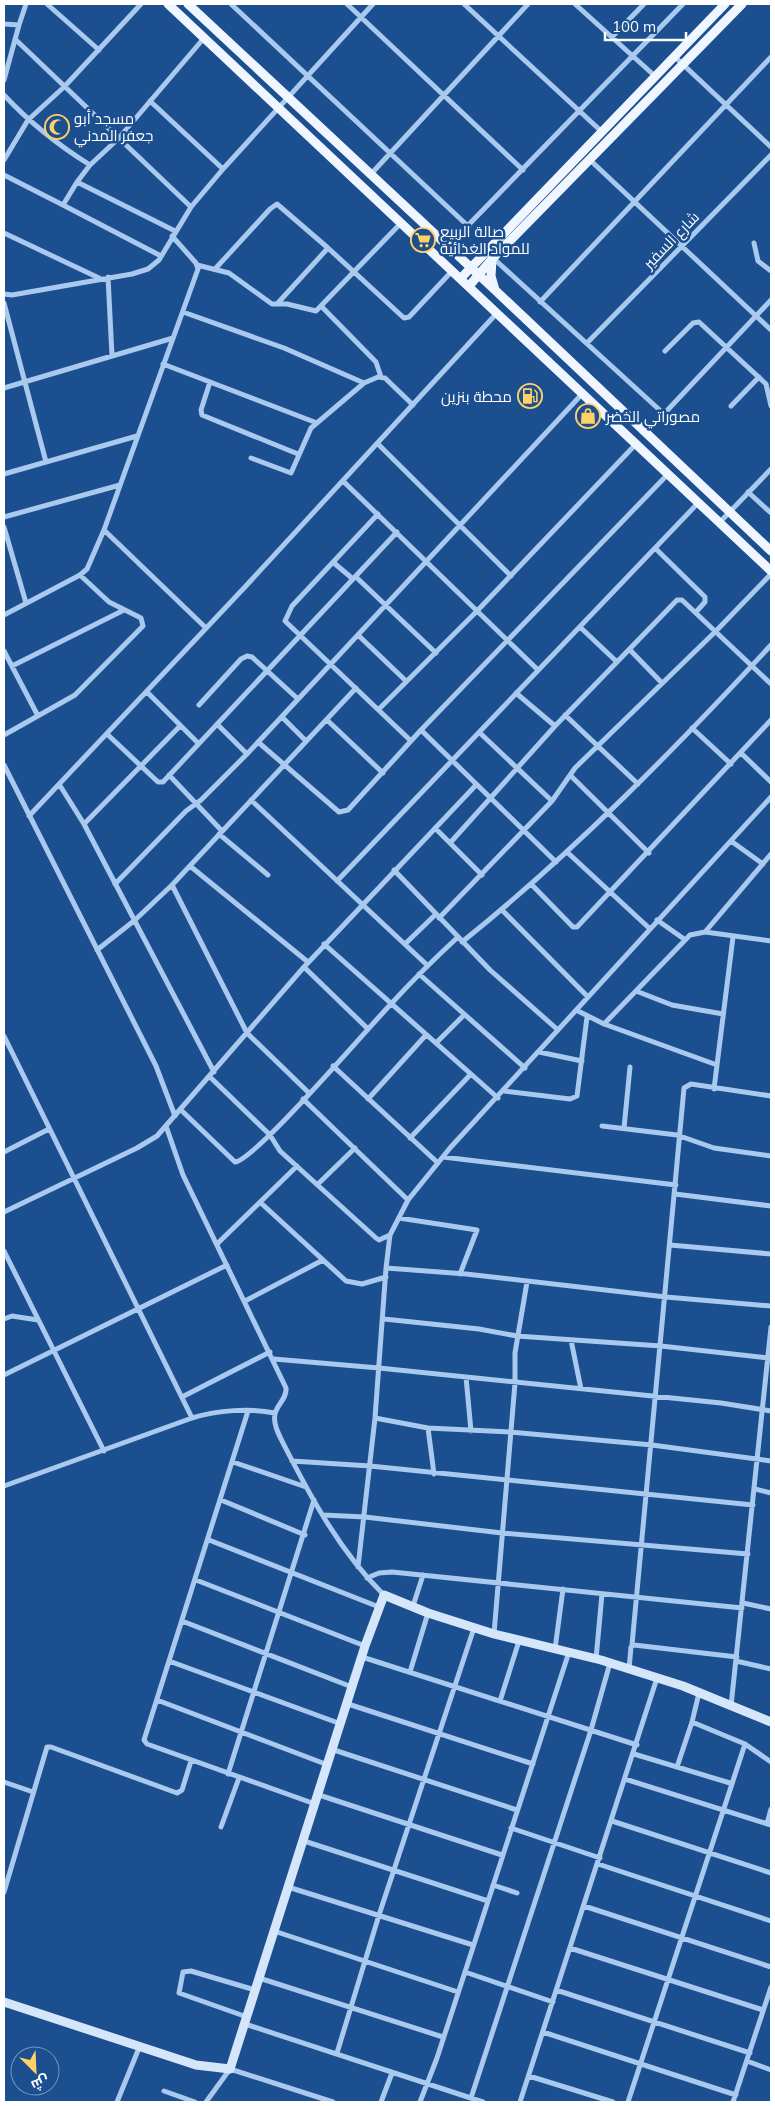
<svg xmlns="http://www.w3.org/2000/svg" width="775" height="2106" viewBox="0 0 775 2106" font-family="Mulish,Cairo,sans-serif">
  <rect width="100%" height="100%" fill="#1b4f8f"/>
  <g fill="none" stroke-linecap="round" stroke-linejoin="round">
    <path stroke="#a9c9ee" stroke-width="5" d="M47 4 99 50
      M231 4 469 227
      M347 4 523 170
      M464 4 601 131
      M575 4 656 77
      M4 24 19 25 26 4
      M612 37 644 4
      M15 39 191 207
      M675 57 771 147
      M4 80 19 25
      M4 95C30 123 58 145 90 165
      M150 101 223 169
      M4 160 28 120 64 87 141 4
      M590 160 771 330
      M371 174 528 4
      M4 175 63 205
      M77 182 63 205 161 256
      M175 231 77 182 90 165 118 139 204 38
      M4 233 99 278
      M754 243 758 261 771 271
      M448 246 683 4
      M493 258 664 414
      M197 265 229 273 272 304H287L316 311 401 223
      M215 269 270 209 277 204 328 248 404 318 409 317 453 270
      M108 277 112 356
      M4 294 12 295 132 274 148 269 159 260 191 207 223 169 373 4
      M540 302 771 57
      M4 303 46 462
      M277 304 328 248
      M322 307 376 362 381 377
      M183 312 284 348 364 383
      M587 343 771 155
      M665 351 693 323 699 322 766 384 771 406
      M163 364 317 423
      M210 382 201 410 202 415 298 454
      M4 388 173 338
      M731 406 759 377
      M646 433 771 300
      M378 444 511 576
      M251 458 291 473 311 428 364 383 378 377 385 378 413 405
      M4 474 137 436
      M343 481 538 670
      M748 492 771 513
      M378 514 292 606 285 621 411 741
      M4 517 120 485
      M720 522 771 469
      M4 527 26 603
      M104 530 206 628
      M655 548 705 597V602L696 612
      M334 563 353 579
      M356 577 436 653
      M4 615 80 575 87 569 104 530 198 269 196 263 172 236
      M580 627 617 662
      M358 635 406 681
      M630 650 662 683
      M4 651 38 716
      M12 666 124 610
      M147 692 198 743
      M516 693 555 726
      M199 705 241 659 247 656 252 657 298 699
      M379 709 477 611 636 444
      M565 715 638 784
      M282 717 306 741
      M327 720 383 773
      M217 724 247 754 583 393
      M692 728 731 764
      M421 730 556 862
      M480 733 552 801
      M107 734 158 782H163L397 532
      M4 735 75 695 143 626 141 618 109 602 80 575
      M258 742 339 812 348 810 421 730 669 473
      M741 753 771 782
      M4 765 156 1066 175 1116
      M169 775 222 831
      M570 775 649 853
      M59 784 84 824 214 1072
      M251 800 427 965
      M29 816 244 588 497 313
      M84 824 180 726
      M435 828 482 875
      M219 834 268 875
      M731 841 763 864
      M450 843 555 726 677 600H682L771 684
      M567 852 649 928
      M190 866 308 962
      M394 870 490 970 558 1030
      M337 881 699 502
      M115 884 186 811 201 800 247 754
      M172 885 247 1033 309 1093
      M532 885 573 927H577L771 720
      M502 910 588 997
      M439 918 552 801 575 768 716 631 771 574
      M657 920 684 939
      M705 932 771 854
      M462 942C574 852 674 750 771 645
      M324 944 498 1098
      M405 944 436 914
      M97 950 135 920 172 885 356 688
      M304 967 368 1029
      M419 974 525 1068
      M636 991 672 1005 723 1014
      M576 1010 604 1024 717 1065
      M604 1024 690 935 705 932 771 941
      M4 1036 192 1418C218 1410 249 1408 275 1413
      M436 1043 464 1015
      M539 1052 582 1061
      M333 1066 438 1163
      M210 1077 270 1135 280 1151 376 1238 379 1240 390 1235 408 1200 450 1148 771 797
      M714 1089 733 937
      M504 1091 570 1099 577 1096 587 1017
      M303 1099 408 1200
      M368 1099 426 1035
      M181 1110 235 1162C256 1159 368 1028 390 1005 412 981 434 959 458 937
      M166 1126 183 1175 286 1388C287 1399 277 1404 275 1414 273 1423 278 1433 282 1441 310 1496 340 1552 384 1595
      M602 1126 677 1135 714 1148 771 1156
      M624 1128 630 1067
      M410 1138 471 1074
      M4 1152 49 1129
      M443 1157 676 1185
      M318 1184 355 1148
      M675 1194 771 1206
      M261 1203 346 1281 362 1284 386 1277
      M4 1212 137 1148 157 1136 304 967 476 785
      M399 1218 477 1230 460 1274
      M390 1235 386 1268 466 1274 666 1297 771 1306
      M217 1244 297 1166
      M670 1245 771 1254
      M4 1251 104 1451
      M245 1301 323 1260
      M4 1319 12 1316 38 1320
      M384 1319 479 1329 517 1336 661 1346 768 1358
      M571 1340 581 1389
      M274 1359 379 1368 721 1403 771 1411
      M4 1375 227 1265
      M466 1377 471 1431
      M182 1397 270 1352
      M248 1411 144 1740 147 1744 315 1804
      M375 1418 428 1428 510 1432 652 1445 771 1461
      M428 1428 434 1474
      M292 1461 370 1466 753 1505
      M233 1462 306 1487
      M4 1486 192 1418
      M755 1489 771 1493
      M221 1500 305 1535
      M323 1515 365 1517 502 1533 748 1554
      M209 1540 379 1607
      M358 1567 375 1418 386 1268
      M367 1578 379 1573 392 1572 742 1608
      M196 1580 365 1646
      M743 1603 771 1609
      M413 1606 423 1575
      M182 1621 352 1687
      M494 1634 515 1383V1353L527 1282
      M632 1645 684 1088 691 1084 771 1096
      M555 1649 563 1589
      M362 1657 637 1745
      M596 1659 602 1594
      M169 1661 341 1724
      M736 1661 771 1669
      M629 1669 631 1647 634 1645 737 1657
      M410 1672 428 1613
      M157 1700 328 1765
      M500 1701 519 1641
      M348 1704 533 1764
      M731 1706 771 1327
      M692 1722 745 1744 771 1762
      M334 1750 517 1810
      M634 1754 730 1783
      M677 1767 692 1722 699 1693
      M228 1774 314 1500
      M625 1779 771 1825
      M4 1782 33 1792
      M319 1795 502 1855
      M612 1821 771 1873
      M767 1824 771 1809
      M221 1827 239 1778
      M511 1828 600 1858
      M304 1841 488 1901
      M598 1864 771 1921
      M493 1885 517 1893
      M288 1887 473 1945
      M4 1892 47 1747H51L177 1793 182 1790 191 1761
      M584 1906 771 1967
      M274 1931 458 1992
      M570 1948 763 2010
      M465 1972 553 2002
      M259 1978 443 2037
      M556 1990 750 2053
      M247 2017 179 1993 183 1972 191 1971 255 1990
      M245 2024 483 2102
      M543 2032 736 2095
      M337 2053 379 1915 474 1628
      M747 2061 771 2070
      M529 2076 613 2102
      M164 2091 195 2102
      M471 2098 591 1730 610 1663
      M117 2102 139 2048
      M206 2102 230 2069 333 2102
      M381 2102 392 2073
      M420 2102 437 2058 569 1652
      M520 2102 657 1678
      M628 2102 745 1744
      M733 2102 771 1987"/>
    <path stroke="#d6e6fa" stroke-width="9" d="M4 2002 196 2065 230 2069 365 1646 384 1595 428 1613 494 1634 601 1660 683 1686 771 1722"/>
    <path stroke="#f0f6ff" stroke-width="9" d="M168 4 771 571
      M188 4 495 290 771 551
      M492 260 491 276 495 290
      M461 278 725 4
      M469 286 493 258 742 4"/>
  </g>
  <defs>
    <symbol id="mosque-ring" viewBox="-11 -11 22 22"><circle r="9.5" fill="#1b4f8f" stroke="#ffd166" stroke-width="1.5"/><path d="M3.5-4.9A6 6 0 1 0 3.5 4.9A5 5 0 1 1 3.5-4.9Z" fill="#ffd166"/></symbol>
    <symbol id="supermarket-ring" viewBox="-11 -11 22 22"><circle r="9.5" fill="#1b4f8f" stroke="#ffd166" stroke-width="1.5"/><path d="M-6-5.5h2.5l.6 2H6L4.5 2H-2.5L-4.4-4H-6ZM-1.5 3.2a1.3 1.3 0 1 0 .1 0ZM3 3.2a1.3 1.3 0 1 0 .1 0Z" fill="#ffd166"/></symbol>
    <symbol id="fuel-ring" viewBox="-11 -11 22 22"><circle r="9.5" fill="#1b4f8f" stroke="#ffd166" stroke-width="1.5"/><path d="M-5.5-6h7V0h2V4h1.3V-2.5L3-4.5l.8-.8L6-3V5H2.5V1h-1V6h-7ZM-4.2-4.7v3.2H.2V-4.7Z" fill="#ffd166"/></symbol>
    <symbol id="shop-ring" viewBox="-11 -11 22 22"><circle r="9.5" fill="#1b4f8f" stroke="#ffd166" stroke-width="1.5"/><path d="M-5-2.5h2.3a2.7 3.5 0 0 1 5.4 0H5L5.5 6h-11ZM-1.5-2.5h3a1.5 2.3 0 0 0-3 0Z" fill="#ffd166"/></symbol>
  </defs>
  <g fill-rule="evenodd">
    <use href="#mosque-ring" x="43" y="113" width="28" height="28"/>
    <use href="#supermarket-ring" x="409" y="226" width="28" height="28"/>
    <use href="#fuel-ring" x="516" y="382" width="28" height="28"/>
    <use href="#shop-ring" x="574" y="402" width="28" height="28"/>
  </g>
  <g text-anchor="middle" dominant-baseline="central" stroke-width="5" stroke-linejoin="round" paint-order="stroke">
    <g font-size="15" fill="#fff" stroke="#1b4f8f" text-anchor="start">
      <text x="74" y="118">مسجد أبو<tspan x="74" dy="17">جعفر المدني</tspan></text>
      <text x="440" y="231">صالة الربيع<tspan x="440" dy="17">للمواد الغذائية</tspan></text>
      <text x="512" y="396" text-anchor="end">محطة بنزين</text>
      <text x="606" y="416">مصوراتي الخضر</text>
    </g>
    <g font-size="15" fill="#fff" stroke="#1b4f8f">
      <text transform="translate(671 240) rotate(-46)">شارع السفير</text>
    </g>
  </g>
  <rect width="775" height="2106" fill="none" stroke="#ffffff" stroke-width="10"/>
  <g transform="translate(35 2071) rotate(156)"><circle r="24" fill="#1b4f8f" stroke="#7695bc"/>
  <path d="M0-4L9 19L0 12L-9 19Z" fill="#ffd166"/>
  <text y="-8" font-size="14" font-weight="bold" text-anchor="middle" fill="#ffffff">ش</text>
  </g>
  <path d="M605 32v8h81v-8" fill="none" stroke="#ffffff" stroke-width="2.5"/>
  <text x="612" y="32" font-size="15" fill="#ffffff" stroke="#1b4f8f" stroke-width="4" paint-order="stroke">100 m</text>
</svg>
